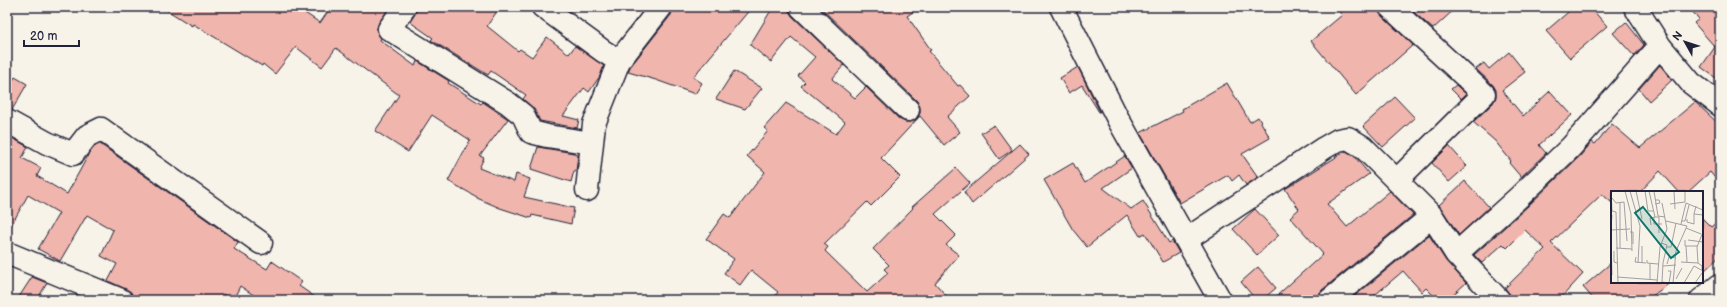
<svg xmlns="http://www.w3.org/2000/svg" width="1727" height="307" viewBox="0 0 1727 307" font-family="'Balsamiq Sans',sans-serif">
  <rect width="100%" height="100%" fill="#f7f3e8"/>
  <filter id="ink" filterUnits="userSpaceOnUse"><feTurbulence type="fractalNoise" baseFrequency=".025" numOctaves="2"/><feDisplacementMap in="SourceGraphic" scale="8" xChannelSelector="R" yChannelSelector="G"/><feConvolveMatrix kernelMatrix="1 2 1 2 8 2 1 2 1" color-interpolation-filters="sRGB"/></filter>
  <g filter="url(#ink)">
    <path fill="#f0b5ac" stroke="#22223b" d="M162 7H296L320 23 331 7H390L379 22 377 28 378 34 381 38 380 40 415 66 417 61 449 81 448 83 481 104 483 102 508 119 480 156 484 158 479 168 514 182 516 174 530 179 524 197 574 208 571 224 532 215 531 218 500 208 477 198V197L448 181 470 140 432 115 408 152 375 131 399 95 336 48 322 67 296 47 275 74 263 64 262 66 193 24 192 26Z
      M417 7H500L487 26 518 51 520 49 532 57 547 37 569 54 575 46 604 66 600 76 589 92 584 88 563 116 579 120 577 128 540 121 534 109 523 99 526 95 491 71 488 75 431 40 433 38 410 22 415 14Z
      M673 7H752L693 77 702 83 695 94 656 80 628 72 630 67 671 15Z
      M773 7H784L789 11 792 16 844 65 832 79 855 98 866 87 899 119 905 122H911L917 119 920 113V107L917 101 820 7H920L907 16 931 50 929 51 958 86 960 85 970 96 947 117 960 132 944 145 920 116 881 158 900 177 871 206 867 202 824 244 828 247 825 251 867 292 888 273 884 269 889 265 873 249 913 208 912 207 956 168 970 183 935 214 956 235 946 245 959 255 935 283 950 300H772L778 292 751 270 740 285 724 273 734 259 706 239 724 214 730 218 765 172 747 156 768 131 764 128 786 103 836 134 845 122 801 86 805 82 798 76 815 57 791 37 771 62 750 45Z
      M1335 7H1378L1382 16 1413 45 1356 95 1311 41 1342 15Z
      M1408 7H1457L1433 29Z
      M1574 7H1590L1607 26 1570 58 1546 31Z
      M1688 7H1720V81L1701 67 1715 47 1694 23 1699 19Z
      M1626 22 1644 45 1634 56 1613 33Z
      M1509 52 1525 72 1502 90 1523 116 1550 91 1572 115 1539 145 1546 153 1521 177 1509 163 1511 161 1495 141 1473 122 1493 103 1496 97V90L1493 85 1476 69 1484 63 1489 69Z
      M1660 65 1672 80 1649 101 1639 89Z
      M1078 67 1100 112H1099L1082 85 1069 93 1060 78Z
      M734 71 762 88 745 109 716 99Z
      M15 77 27 84 12 110 7 109V89Z
      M1227 83 1250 122 1258 117 1270 138 1242 154 1258 177 1246 185 1239 175 1232 181 1228 175 1180 203 1140 133 1183 111 1182 109Z
      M1456 85 1466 94 1461 99 1451 89Z
      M1395 97 1415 118 1383 147 1363 126Z
      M1695 102 1720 125V184L1710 172 1688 192H1679L1660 171 1640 192H1612V203L1602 194 1551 243 1583 274 1559 300H1514L1505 288 1545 249 1525 230 1507 248 1503 244 1482 263 1474 255 1528 206 1580 156 1592 142 1595 144 1612 124 1640 148Z
      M994 125 1012 150 999 159 981 133Z
      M7 135 28 147 22 158 41 168 37 176 67 194 90 152 95 146 100 144 238 242 234 249 267 269 272 261 302 282 299 286 319 300H261L240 286 233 300 223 294 220 300H140L133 297 131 292 126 289 108 281 117 264 101 256 113 230 87 215 60 261 38 249 59 213 28 195 7 233Z
      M1020 144 1029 154 972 204 964 192Z
      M1449 146 1467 166 1449 182 1432 163Z
      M538 147 574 153V154L578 155 576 171H574L571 182 531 169Z
      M1346 151 1355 157 1369 174 1327 204 1347 227 1390 191 1413 215 1322 290 1318 295V300H1272L1323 254 1290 217 1299 209 1285 189Z
      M1125 156 1132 168 1103 188 1131 209 1143 201 1169 243 1172 241 1179 253 1163 262 1145 233 1140 236 1127 215 1087 247 1073 230 1044 180 1073 163 1085 183Z
      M1465 181 1489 207 1459 235 1439 205Z
      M1255 209 1279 235 1257 255 1233 229Z
      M1702 218 1711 227 1720 219V256L1702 273Z
      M1429 235 1446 261 1466 283 1447 300H1438L1426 288 1422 292 1403 271 1369 300H1350Z
      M1612 262V282H1671L1647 300H1594L1583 287Z
      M1258 267 1276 288 1262 300H1256L1241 282Z
      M32 277 47 283 37 300H17Z"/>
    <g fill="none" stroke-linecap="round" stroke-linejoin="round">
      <defs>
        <path id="minor" d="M405 7 389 29 508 103 523 115 531 132 547 136 592 143
          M543 7 603 51 619 61 661 7
          M801 7 908 110
          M1061 7 1118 119 1220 300
          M1390 7 1484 94 1397 180
          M1635 7 1660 46 1691 83 1720 105
          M7 121 47 143 73 154 87 136 101 129 261 243
          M587 190 594 124 619 61
          M1187 239 1324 148 1338 140 1348 138 1363 147 1432 216 1456 254 1499 300
          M7 253 121 300
          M1456 254 1519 197 1571 147 1660 46
          M1330 300 1432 216
          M1701 300 1720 285"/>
      </defs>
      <use href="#minor" stroke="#22223b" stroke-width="25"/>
      <use href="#minor" stroke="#f7f3e8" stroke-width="22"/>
    </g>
  </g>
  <g transform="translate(1611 191)">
    <rect width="92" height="92" fill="#f7f3e8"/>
    <path fill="none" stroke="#a29fa3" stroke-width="1" d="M0 0 1 20 5 21 7 92M14 0 20 23 21 60M19 0 29 35 27 72M25 0 31 28M34 0 37 20H42M38 0 44 26 39 27 40 34M43 0 47 25 54 26M63 0 64 18M1 7 5 12 13 11 16 50M44 9H48L49 12 44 13M9 12V57M75 12 92 19M59 13 74 11V0M85 15 83 23 92 24M43 26V33H51M44 26H48V42M76 28V31L83 33V23M55 30 76 35 65 60 62 92M70 30H74L78 14M70 33 75 12M0 37 1 24M75 37 90 43M0 39 19 38M19 41H22V53M0 45 1 84M74 49V55H87M77 49 92 51M50 52 56 54 52 72 51 91 58 92M31 55V72M75 55 76 71M56 56H60L65 32M5 57 21 58M3 60V71L6 72M25 66 24 71 35 72M36 69V72L47 73M70 71 87 72 91 75V79M39 72V88M87 72 86 56 92 41M56 73 58 66 65 67M52 75 65 74M57 80H60L58 92M6 86 46 89M65 88 71 77M46 92 49 56 56 38 51 12M73 92 83 75 92 80M84 92 91 82"/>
    <path fill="#0f766e" fill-opacity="0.15" stroke="#0f766e" stroke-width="2" d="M32 16 68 61 60 67 24 22Z"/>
    <rect width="92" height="92" fill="none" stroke="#22223b" stroke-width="2"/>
  </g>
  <rect width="1727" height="307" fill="none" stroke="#f7f3e8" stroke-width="24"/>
  <rect x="12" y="12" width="1703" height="283" fill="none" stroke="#22223b" stroke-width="1.5" filter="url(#ink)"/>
  <g transform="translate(1685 42) rotate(309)" stroke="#f7f3e8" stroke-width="3" paint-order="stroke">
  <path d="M0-3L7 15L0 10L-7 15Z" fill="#22223b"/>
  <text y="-6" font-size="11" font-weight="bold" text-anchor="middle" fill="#22223b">N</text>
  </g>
  <path d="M24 40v6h55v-6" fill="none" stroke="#22223b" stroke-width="2"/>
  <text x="30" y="40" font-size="12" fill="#22223b" stroke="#f7f3e8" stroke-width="3" paint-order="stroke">20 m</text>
</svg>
